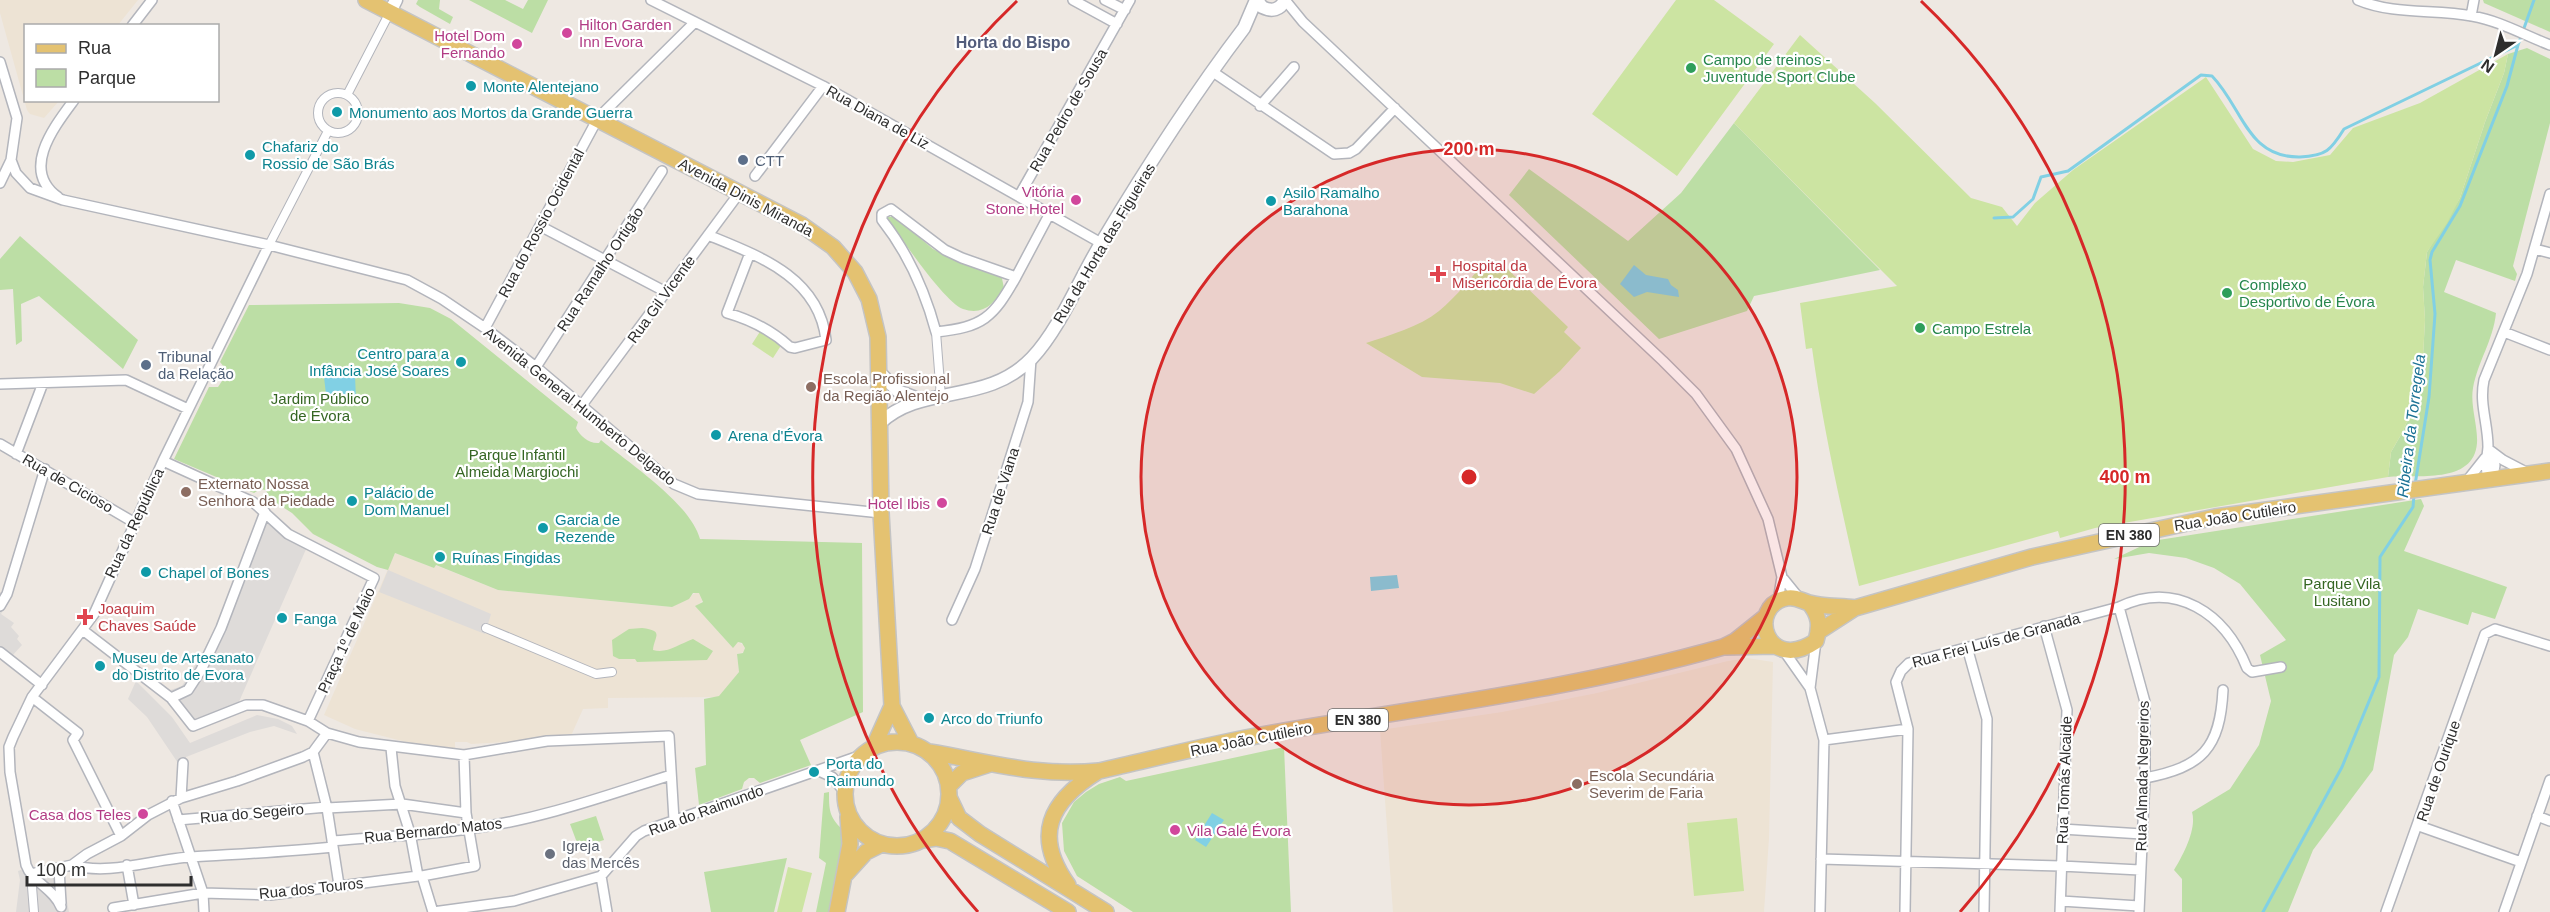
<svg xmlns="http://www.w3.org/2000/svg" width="2550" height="912" viewBox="0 0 2550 912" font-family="Helvetica,sans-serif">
  <rect width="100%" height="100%" fill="#eee8e2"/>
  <path fill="#ede3d4" d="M0 0H138L118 25 26 26V100L59 101 44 118 30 114 27 110 0 13Z
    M395 553 434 568 435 565 498 590 672 607 697 592 701 594 703 600 696 607 732 647 738 642 745 646 744 652 737 654 739 672 719 697 608 698V708L583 709 570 738 471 744 467 742H455V750L418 745 355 729 324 715Z
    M1747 658 1773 662 1769 838 1764 912H1393L1380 730 1502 712 1597 693 1728 661Z"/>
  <path fill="#bcdea5" d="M418 0H440L439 9 453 17 450 24 420 7 416 4Z
    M469 0H505L523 9 528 0H548L532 33Z
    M2483 0H2550V32L2484 3Z
    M2527 48 2550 59V123L2513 266 2517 274 2515 281 2456 260 2444 292 2496 313C2493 341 2478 361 2473 388 2470 406 2478 425 2477 443 2474 485 2416 474 2388 477L2391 452 2402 433 2417 398 2422 375 2425 320 2423 287 2427 252 2460 198 2485 122 2504 73 2508 54Z
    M1734 123 1880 270 1754 296 1747 311 1659 339 1509 195 1529 169 1628 241 1681 193Z
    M886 217H895L933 249 968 266 1001 274 1004 288C995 303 983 316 963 309 944 302 900 236 886 217Z
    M20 236 138 340 123 369 39 296 21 304 22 341 16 345 13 289 0 290V259Z
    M399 303 430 308 451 319 578 422 576 428C580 436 589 444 599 443L601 440C630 464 690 503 700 539L862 543 863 712 800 740 811 765 760 783 754 778H749L744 782 742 789 699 805 695 768 706 765 704 699 719 696 739 672 737 654 743 653 745 648 742 643 738 642 733 648 695 606 703 602 699 593H693L689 599 672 607 498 590 436 565 434 568 395 553 388 570 377 567 313 534 292 513 270 499 266 490 260 489 254 493 174 459 209 387H218L224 378 225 368 220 362 249 305Z
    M2421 499 2424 506 2404 551 2507 587 2495 619 2472 612 2468 625 2418 609 2408 637 2394 655 2373 770 2313 850 2288 912H2182V879L2174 870C2183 855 2197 829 2192 812L2230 789 2259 745 2271 701 2260 655 2286 640 2240 584 2214 568 2186 558 2149 553 2114 559 2152 541Z
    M642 628C665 631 654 636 653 650 667 654 679 644 693 639L713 651 707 660 637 662 635 659H619L613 656 612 640 629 629Z
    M1284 747 1291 912H1133L1077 876 1064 851 1062 823 1074 802 1086 792 1099 784 1120 777 1126 781Z
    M829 792C829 809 829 817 842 829V850L831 912H816L826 863 819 858 824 793Z
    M596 816 604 840 579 848 570 824Z
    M787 858 774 912H711L704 872Z"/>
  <path fill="#cce4a2" d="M1676 0H1714L1774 44 1677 176 1592 114Z
    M1800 35 1875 103 1971 198 2002 207 2017 226 2035 203 2073 170 2206 77 2253 149 2276 161 2293 162 2330 155 2353 128 2420 103 2508 54 2504 73 2485 122 2460 198 2447 223 2427 252 2423 287 2425 320 2422 375 2417 398 2402 433 2391 452 2388 477 2095 528 2060 538 2058 531 1859 586C1841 507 1823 428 1812 348L1806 349 1800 303 1897 286 1734 123Z
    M1487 259 1494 266 1499 261 1568 327 1564 332 1581 348 1560 371 1534 394 1500 383 1422 377 1366 343C1390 335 1419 327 1439 311 1457 296 1472 277 1487 259Z
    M761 330 782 344 773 358 752 344Z
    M1737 818 1744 891 1694 896 1687 823Z
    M788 867 812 873 802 912H777Z"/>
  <path fill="#dedbd9" d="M263 513 307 547 238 704 194 724 168 691 182 686 200 657 218 622Z
    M388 570 491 614 485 634 379 592Z
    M0 592 11 595 1 614 14 623 11 627 19 636 17 639 22 645 12 656 0 658Z
    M136 681 172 717 190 743 257 715 278 719 292 726 297 734 274 726 250 732 186 757 183 763H178L147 717 128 699Z
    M27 868 62 874 69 912H16L20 880 18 871Z"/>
  <path fill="#81d0e4" d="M1634 265 1646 275 1668 279 1671 285 1678 290 1679 297 1647 292 1634 297 1620 284Z
    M346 366 355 375 356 400 345 404 336 403 326 394 324 377Z
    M1397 575 1399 588 1371 591 1370 577Z
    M1212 813 1224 820 1206 847 1195 840Z"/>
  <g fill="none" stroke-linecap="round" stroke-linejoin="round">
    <path stroke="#81d0e4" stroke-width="3" d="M1994 218 2013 217 2033 199 2041 177 2068 171 2201 75 2212 76C2243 108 2247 158 2300 157 2326 156 2331 150 2344 129L2518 45
      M2415 485 2429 397 2435 314 2430 260 2432 252 2460 206 2507 86 2518 45 2534 0
      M2263 912 2342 767 2379 677 2380 557 2413 507 2414 495"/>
    <defs>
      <path id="pedestrian" d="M318 113a20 20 0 1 1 40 0a20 20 0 1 1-40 0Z
        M347 95 390 12
        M269 245 328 131
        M936 332 941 397
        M486 628 596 674 612 672
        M31 874 34 912"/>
      <path id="minor" d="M651 0 823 86 1101 243
        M1073 0 1117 24
        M1105 0 1125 10
        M1285 0 1303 22 1663 361 1696 394 1736 449 1768 519 1782 577 1778 601
        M2358 0C2394 15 2434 9 2472 16 2500 21 2524 35 2550 45
        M2471 16 2474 0
        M132 26 152 0
        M0 62 17 118 11 160 16 173 30 188 63 200 269 245 407 280 442 299 485 328 536 367 674 484 698 494 881 513
        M1213 72 1334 154 1349 153 1356 149 1395 108
        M1260 106 1294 67
        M755 176 823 86
        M0 183 11 160
        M1019 196 1130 0
        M58 197C20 170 54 127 74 100
        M891 209 945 250 962 258 1016 277C993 318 983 327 936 332 925 291 908 253 882 220V214Z
        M540 226 666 292
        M708 235C759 256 819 277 826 340L795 348 790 347C771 330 752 320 727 313L750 253
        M2535 249 2550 253
        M1016 277 1050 213
        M485 328 598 118 695 22
        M2504 332 2550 350
        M536 367 662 171
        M0 384 126 380 188 409
        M582 405 740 192
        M0 444 135 523
        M2491 451 2503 460 2526 472
        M16 454 43 383
        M163 461 253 502 288 534 374 578 308 721
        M2489 480C2484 467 2487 460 2488 447 2488 423 2479 404 2484 380L2527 274 2550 194
        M2489 480C2496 469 2497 463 2491 452
        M2466 482 2485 458
        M1782 577 1799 598
        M0 606 7 594 45 469
        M2119 607 2145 702V778L2139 912
        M952 620 975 569 1028 402 1031 359
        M2044 626 2067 710 2060 912
        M84 631 171 698 193 726 246 705H263L308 721 327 733 359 742 464 755 547 741 669 736 674 820
        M1967 647 1987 719 1984 912
        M1784 651 1810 688 1824 740 1820 912
        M0 652 42 685
        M1810 688 1816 641
        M32 697 78 733 73 740 121 836
        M171 698 188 690 201 670 221 628 265 512
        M1824 740 1908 729
        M391 748 395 786 410 833 418 876H422L433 912
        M313 752 327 808 339 885
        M819 771 832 777 844 791
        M2145 778C2202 767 2220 749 2223 690
        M181 798 183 763
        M172 801 203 893 204 912
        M327 808 402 804 466 813
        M2537 816 2550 821
        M178 820 327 807
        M2419 826 2521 862
        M2062 829 2142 834
        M332 841C377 837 424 835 469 829 538 820 605 796 671 775
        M1821 859 2061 866 2140 870
        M72 865C109 876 153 859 191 857 238 854 285 852 333 847
        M127 865 134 905
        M59 869 61 903
        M31 874 72 865 87 854 121 836 148 815 181 798 237 781 303 757 313 752 327 733
        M422 876 475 866 466 813 464 755
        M601 876 607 912
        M2061 901 2139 906
        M61 907C54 889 32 882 26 865L10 772 9 747 13 737 32 697 94 614 163 461 269 245
        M113 908 203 893 270 895 418 876
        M433 912 514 901 601 876 636 836 644 831 859 756
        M1905 912 1908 729 1896 682 1901 671 1909 663 2119 607C2176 580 2225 613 2247 668L2252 672 2281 667
        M2386 912 2485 634 2495 629 2550 646
        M2504 912 2550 780"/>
      <path id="tertiary" d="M1257 0 1262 7C1272 12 1280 10 1285 0
        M390 12 396 0
        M879 372 898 391 921 400
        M880 423C922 383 986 406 1032 358 1060 328 1079 280 1100 245 1143 173 1193 95 1244 28L1256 0"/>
      <path id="primary" d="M366 0 802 225 833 247 855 272 869 299 878 337 881 513 892 706 874 746
        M1809 603C1820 616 1820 626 1816 641 1766 675 1746 606 1787 598 1796 596 1801 601 1809 603 1823 607 1841 606 1855 608
        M1818 632 1855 608 2032 557 2090 544 2215 517 2550 471
        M1726 647 1775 646
        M892 706 911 743
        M845 794a52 52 0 1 1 104 0a52 52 0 1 1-104 0Z
        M929 752C989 762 1037 777 1099 771 1157 758 1214 743 1272 733 1423 707 1575 689 1723 647L1735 641 1765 617
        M949 786 962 773 990 764
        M949 797 959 818 980 834 1106 912
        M922 840 936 838 950 841 1068 912
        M846 874 866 852 882 844
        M1068 885C1033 836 1049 802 1097 772
        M837 912 850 844 848 817"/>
    </defs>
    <use href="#pedestrian" stroke="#b3b5bc" stroke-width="10"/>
    <use href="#minor" stroke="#b3b5bc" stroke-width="12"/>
    <use href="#tertiary" stroke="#b3b5bc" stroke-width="15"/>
    <use href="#primary" stroke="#c4c4c4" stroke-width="18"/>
    <use href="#pedestrian" stroke="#fff" stroke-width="8"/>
    <use href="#minor" stroke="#fff" stroke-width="9"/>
    <use href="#tertiary" stroke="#fff" stroke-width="12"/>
    <use href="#primary" stroke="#e4c271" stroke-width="15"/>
  </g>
  <circle cx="1469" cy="477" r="328" fill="#d62828" fill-opacity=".12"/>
  <g fill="none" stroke="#d62828" stroke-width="3">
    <circle cx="1469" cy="477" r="328"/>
    <path d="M978 912A656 656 0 0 1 1017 1M1921 1A656 656 0 0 1 1960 912"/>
  </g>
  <g fill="#d1479c" stroke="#fff" stroke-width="2">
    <circle cx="567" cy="33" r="6"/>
    <circle cx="517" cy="44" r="6"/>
    <circle cx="1076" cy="200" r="6"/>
    <circle cx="942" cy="503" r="6"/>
    <circle cx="143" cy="814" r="6"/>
    <circle cx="1175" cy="830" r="6"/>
  </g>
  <g fill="#2e9e5b" stroke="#fff" stroke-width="2">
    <circle cx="1691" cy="68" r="6"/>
    <circle cx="2227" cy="293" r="6"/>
    <circle cx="1920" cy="328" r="6"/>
  </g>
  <g fill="#0f9aa8" stroke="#fff" stroke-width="2">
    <circle cx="471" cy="86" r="6"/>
    <circle cx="337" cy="112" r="6"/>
    <circle cx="250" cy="155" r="6"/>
    <circle cx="1271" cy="201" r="6"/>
    <circle cx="461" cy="362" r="6"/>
    <circle cx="716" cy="435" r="6"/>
    <circle cx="352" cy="501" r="6"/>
    <circle cx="543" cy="528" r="6"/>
    <circle cx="440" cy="557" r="6"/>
    <circle cx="146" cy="572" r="6"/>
    <circle cx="282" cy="618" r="6"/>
    <circle cx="100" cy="666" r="6"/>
    <circle cx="929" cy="718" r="6"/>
    <circle cx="814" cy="772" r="6"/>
  </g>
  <g fill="#5c6f8a" stroke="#fff" stroke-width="2">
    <circle cx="743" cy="160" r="6"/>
    <circle cx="146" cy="365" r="6"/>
  </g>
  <g fill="#e0444e" stroke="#fff" stroke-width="2">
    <path d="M1435 265h6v6h6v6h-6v6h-6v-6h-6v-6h6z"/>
    <path d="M82 608h6v6h6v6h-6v6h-6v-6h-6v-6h6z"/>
  </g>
  <g fill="#8d6e63" stroke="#fff" stroke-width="2">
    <circle cx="811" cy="387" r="6"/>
    <circle cx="186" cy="492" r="6"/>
    <circle cx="1577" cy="784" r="6"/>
  </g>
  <circle fill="#6b7280" stroke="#fff" stroke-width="2" cx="550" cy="854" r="6"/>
  <g text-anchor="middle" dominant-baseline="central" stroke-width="4.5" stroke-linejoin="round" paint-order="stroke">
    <g fill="#fff" stroke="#6d6d6d" stroke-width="1.5">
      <rect x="2099" y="524" width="60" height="22" rx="4.5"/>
      <rect x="1328" y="709" width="60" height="22" rx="4.5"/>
    </g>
    <g font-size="14" font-weight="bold" fill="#2e2e2e">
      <text x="2129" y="535">EN 380</text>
      <text x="1358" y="720">EN 380</text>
    </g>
    <g font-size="15" fill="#b23c85" stroke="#fff" text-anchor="end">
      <text x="579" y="24" text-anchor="start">Hilton Garden<tspan x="579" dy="17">Inn Evora</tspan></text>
      <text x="505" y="35">Hotel Dom<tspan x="505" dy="17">Fernando</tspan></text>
      <text x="1064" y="191">Vitória<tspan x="1064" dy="17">Stone Hotel</tspan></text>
      <text x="930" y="503">Hotel Ibis</text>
      <text x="131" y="814">Casa dos Teles</text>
      <text x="1187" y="830" text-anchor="start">Vila Galé Évora</text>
    </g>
    <g font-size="15" fill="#27864d" stroke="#fff" text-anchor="start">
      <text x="1703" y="59">Campo de treinos -<tspan x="1703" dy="17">Juventude Sport Clube</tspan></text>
      <text x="2239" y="284">Complexo<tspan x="2239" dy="17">Desportivo de Évora</tspan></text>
      <text x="1932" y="328">Campo Estrela</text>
    </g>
    <g font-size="15" fill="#0d838f" stroke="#fff" text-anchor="start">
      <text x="483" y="86">Monte Alentejano</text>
      <text x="349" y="112">Monumento aos Mortos da Grande Guerra</text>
      <text x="262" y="146">Chafariz do<tspan x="262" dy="17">Rossio de São Brás</tspan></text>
      <text x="1283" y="192">Asilo Ramalho<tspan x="1283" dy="17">Barahona</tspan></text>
      <text x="449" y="353" text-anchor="end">Centro para a<tspan x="449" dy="17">Infância José Soares</tspan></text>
      <text x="728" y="435">Arena d'Évora</text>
      <text x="364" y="492">Palácio de<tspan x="364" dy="17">Dom Manuel</tspan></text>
      <text x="555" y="519">Garcia de<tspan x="555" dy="17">Rezende</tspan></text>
      <text x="452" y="557">Ruínas Fingidas</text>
      <text x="158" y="572">Chapel of Bones</text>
      <text x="294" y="618">Fanga</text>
      <text x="112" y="657">Museu de Artesanato<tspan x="112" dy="17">do Distrito de Evora</tspan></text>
      <text x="941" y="718">Arco do Triunfo</text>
      <text x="826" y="763">Porta do<tspan x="826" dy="17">Raimundo</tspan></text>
    </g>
    <g font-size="15" fill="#2e2e2e" stroke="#fff">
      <text transform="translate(1068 110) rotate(-60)">Rua Pedro de Sousa</text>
      <text transform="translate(878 117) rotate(29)">Rua Diana de Liz</text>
      <text transform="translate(746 197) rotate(28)">Avenida Dinis Miranda</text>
      <text transform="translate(541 223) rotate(-62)">Rua do Rossio Ocidental</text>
      <text transform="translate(1104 243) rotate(-59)">Rua da Horta das Figueiras</text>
      <text transform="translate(600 269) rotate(-57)">Rua Ramalho Ortigão</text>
      <text transform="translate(661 299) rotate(-54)">Rua Gil Vicente</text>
      <text transform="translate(580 406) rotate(39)">Avenida General Humberto Delgado</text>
      <text transform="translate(68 483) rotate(30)">Rua de Cicioso</text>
      <text transform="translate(1000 491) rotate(-72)">Rua de Viana</text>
      <text transform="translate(2235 516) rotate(-9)">Rua João Cutileiro</text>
      <text transform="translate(134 523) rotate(-65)">Rua da República</text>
      <text transform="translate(346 640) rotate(-65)">Praça 1º de Maio</text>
      <text transform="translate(1996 640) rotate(-15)">Rua Frei Luís de Granada</text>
      <text transform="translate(1251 739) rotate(-11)">Rua João Cutileiro</text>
      <text transform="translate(2438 771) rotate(-71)">Rua de Ourique</text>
      <text transform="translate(2142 776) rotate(-89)">Rua Almada Negreiros</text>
      <text transform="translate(2064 780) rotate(-88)">Rua Tomás Alcaide</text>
      <text transform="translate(706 810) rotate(-20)">Rua do Raimundo</text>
      <text transform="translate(252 813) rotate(-5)">Rua do Segeiro</text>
      <text transform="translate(433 830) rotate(-6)">Rua Bernardo Matos</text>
      <text transform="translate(311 888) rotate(-6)">Rua dos Touros</text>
    </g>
    <g font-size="15" fill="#4e5e75" stroke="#fff" text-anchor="start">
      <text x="755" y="160">CTT</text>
      <text x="158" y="356">Tribunal<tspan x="158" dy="17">da Relação</tspan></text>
    </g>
    <g font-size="15" fill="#be3a42" stroke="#fff" text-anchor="start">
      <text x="1452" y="265">Hospital da<tspan x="1452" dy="17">Misericórdia de Évora</tspan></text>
      <text x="98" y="608">Joaquim<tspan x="98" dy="17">Chaves Saúde</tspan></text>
    </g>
    <g font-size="15" fill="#785e54" stroke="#fff" text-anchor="start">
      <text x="823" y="378">Escola Profissional<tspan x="823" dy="17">da Região Alentejo</tspan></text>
      <text x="198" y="483">Externato Nossa<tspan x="198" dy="17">Senhora da Piedade</tspan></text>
      <text x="1589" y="775">Escola Secundária<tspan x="1589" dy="17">Severim de Faria</tspan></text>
    </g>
    <g font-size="15" fill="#356623" stroke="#fff">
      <text x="320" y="398">Jardim Público<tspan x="320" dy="17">de Évora</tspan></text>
      <text x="517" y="454">Parque Infantil<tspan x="517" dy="17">Almeida Margiochi</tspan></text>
      <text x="2342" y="583">Parque Vila<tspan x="2342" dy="17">Lusitano</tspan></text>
    </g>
    <g font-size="15" fill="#5b616d" stroke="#fff" text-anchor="start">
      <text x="562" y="845">Igreja<tspan x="562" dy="17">das Mercês</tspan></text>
    </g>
    <g font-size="16" font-weight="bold" fill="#525c7b" stroke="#fff">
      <text x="1013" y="42">Horta do Bispo</text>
    </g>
    <g font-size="16" font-style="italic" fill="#1b7295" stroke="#fff">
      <text transform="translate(2411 426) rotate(-83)">Ribeira da Torregela</text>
    </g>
  </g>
  <circle cx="1469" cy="477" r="9" fill="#d62828" stroke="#fff" stroke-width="3"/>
  <g font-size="18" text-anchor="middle" font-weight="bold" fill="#d62828" stroke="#fff" stroke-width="4.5" stroke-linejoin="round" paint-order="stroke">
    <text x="1469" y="155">200 m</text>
    <text x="2125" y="483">400 m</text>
  </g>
  <rect x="24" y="24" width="195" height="78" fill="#ffffff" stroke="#ababab" stroke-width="1.5"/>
  <rect x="36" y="44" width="30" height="9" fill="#e4c271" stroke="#ababab" stroke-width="1.5"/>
  <text x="78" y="54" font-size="18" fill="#2e2e2e">Rua</text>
  <rect x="36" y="69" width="30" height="18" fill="#bcdea5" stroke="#ababab" stroke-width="1.5"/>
  <text x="78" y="84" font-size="18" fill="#2e2e2e">Parque</text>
  <g transform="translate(2496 54) rotate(215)" stroke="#ffffff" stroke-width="4.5" paint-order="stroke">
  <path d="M0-4.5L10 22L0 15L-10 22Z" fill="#2e2e2e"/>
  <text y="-9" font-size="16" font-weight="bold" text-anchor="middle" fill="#2e2e2e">N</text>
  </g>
  <path d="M27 876v9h164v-9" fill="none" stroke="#2e2e2e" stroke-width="3"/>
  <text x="36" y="876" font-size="18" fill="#2e2e2e" stroke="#ffffff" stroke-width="4.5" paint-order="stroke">100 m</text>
</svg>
